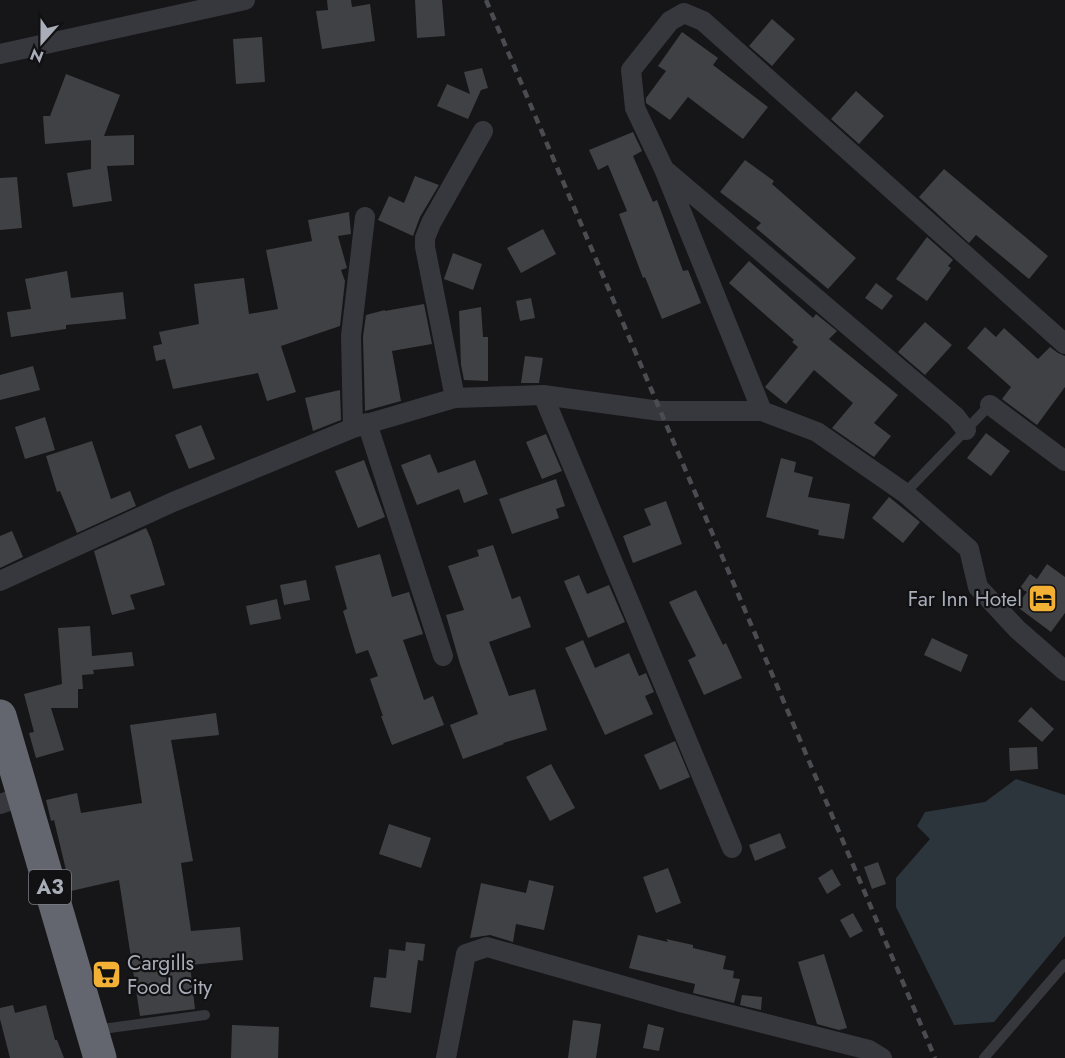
<svg xmlns="http://www.w3.org/2000/svg" width="1065" height="1058" viewBox="0 0 1065 1058" font-family="Jost,sans-serif">
  <rect width="100%" height="100%" fill="#161618"/>
  <path fill="#2c353c" d="M1016 779 1065 795V936L994 1022 954 1025 896 907V878L930 839 917 826 925 812 985 802Z"/>
  <path fill="#404145" d="M327 0H351L352 7 370 4 375 41 322 49 316 11 328 10Z
    M415 0H442L445 36 417 38Z
    M772 19 795 39 772 66 749 46Z
    M682 32 718 58 713 65 768 107 743 139 688 97 670 120 646 103V98L666 71 658 66Z
    M262 37 265 82 236 84 233 39Z
    M482 68 488 88 481 90 468 119 437 106 447 84 470 94 464 72Z
    M66 74 120 95 104 136 134 135V165L107 166 112 201 73 207 67 173 91 169V140L45 144 43 116H50Z
    M856 91 884 116 859 144 831 119Z
    M633 132 642 151 633 156 653 202 657 200 683 271 688 270 701 303 662 319 645 277 643 278 619 214 627 211 608 165 598 170 589 150Z
    M745 160 774 181 772 184 856 258 828 289 756 228 761 223 720 192Z
    M944 169 1048 256 1029 279 976 235 969 243 919 197Z
    M415 176 439 185 420 217 413 236 378 220 389 196 404 203Z
    M17 177 22 228 0 230V178Z
    M349 212 351 234 338 236 347 268 341 270 345 281 340 326 281 346 296 392 267 401 258 373 173 389 165 359 156 361 153 346 162 344 159 332 199 324 194 284 244 278 249 314 278 309 266 250 312 241 308 220Z
    M543 229 556 254 521 273 507 248Z
    M927 237 953 260 948 266 951 268 927 301 896 279Z
    M453 253 482 264 473 290 444 279Z
    M749 261 813 318 816 314 837 331 829 339 898 395 874 423 891 436 874 457 832 428 853 403 814 370 786 404 766 388 765 387 798 347 792 342 794 340 729 283Z
    M67 271 71 298 123 292 126 319 66 325V329L11 337 7 312 31 309 25 279Z
    M876 283 893 296 882 310 865 298Z
    M531 298 535 318 520 321 516 301Z
    M424 304 432 344 392 351 401 401 365 411 363 337 366 315 385 310V311Z
    M481 307 483 337H488V381L464 380 461 365 459 311Z
    M925 322 952 345 925 375 898 352Z
    M985 327 996 337 1004 328 1038 359 1050 347 1058 353 1065 356V387L1037 425 1002 399 1011 387 967 348Z
    M525 356 543 358 539 383H521Z
    M33 366 40 390 0 400V375Z
    M340 390 341 420 313 431 305 398Z
    M45 417 55 450 25 459 15 427Z
    M201 425 215 459 189 469 175 435Z
    M986 433 1010 451 991 476 967 458Z
    M546 434 562 471 542 479 526 442Z
    M92 441 111 499 130 491 136 506 77 533 60 491 57 492 46 456Z
    M430 454 438 473 475 460 488 494 464 503 459 489 417 505 401 465Z
    M781 458 796 462 794 472 813 477 808 497 850 504 844 539 818 535 819 530 766 517Z
    M364 460 385 517 358 528 335 471Z
    M556 479 565 506 556 509 559 518 512 534 499 499Z
    M889 497 920 522 903 543 872 518Z
    M666 501 682 544 633 563 623 536 651 525 644 509Z
    M146 528 151 539 165 585 130 595 135 609 112 615 94 551Z
    M12 531 23 557 0 568V536Z
    M493 545 512 599 520 596 531 627 489 642 509 696 535 689 547 730 503 743 504 744 463 759 450 725 478 714 460 664 446 615 464 610 448 566 479 556 477 550Z
    M380 554 392 597 409 592 423 634 403 640 424 700 433 696 444 725 392 745 381 716H383L370 679 378 676 368 650 356 654 343 611 347 609 335 566Z
    M1047 564 1065 577V613L1051 632 1016 606 1027 592 1020 588 1030 574 1037 579Z
    M579 575 587 594 609 585 625 622 588 638 564 581Z
    M306 580 310 600 284 605 280 585Z
    M696 590 723 645 726 643 742 678 704 695 688 660 696 656 669 602Z
    M277 599 281 619 250 625 246 606Z
    M90 626 92 656 132 652 134 666 93 670 94 674 82 675 83 689H78V708H51L64 750 36 758 29 733 34 732 24 694 62 684 58 628Z
    M932 638 968 655 961 672 924 655Z
    M583 640 595 668 629 653 639 676 646 673 654 692 645 696 653 714 605 735 565 648Z
    M1031 707 1054 729 1042 742 1018 721Z
    M216 713 219 735 171 740 193 861 181 863 191 931 240 927 243 960 190 965 195 1009 140 1016 119 880 71 891 54 820 51 821 46 800 77 793 81 813 142 803 130 725Z
    M675 741 690 777 660 790 644 755Z
    M1037 747 1038 769 1010 771 1009 748Z
    M551 764 575 808 550 821 526 777Z
    M389 824 431 838 421 868 379 854Z
    M780 833 786 848 755 861 749 845Z
    M878 862 886 884 872 889 864 867Z
    M668 868 681 903 656 913 643 877Z
    M832 869 841 885 827 894 818 878Z
    M529 880 554 886 544 930 516 924 513 942 490 935 470 938 481 883 526 893Z
    M853 913 863 931 850 938 840 920Z
    M638 935 668 942 666 939 693 945V948L726 956 723 969 734 971 733 978 740 979 734 1003 693 993 695 984 629 968Z
    M406 942 425 944 423 961 418 960 411 1013 370 1007 374 977 386 978 389 949 405 951Z
    M824 954 847 1028 839 1030 817 1024 798 962Z
    M742 995 762 997 761 1010 740 1005Z
    M13 1005 15 1013 46 1005 55 1040H57L64 1058H10L0 1019V1008Z
    M573 1020 601 1024 596 1058H568Z
    M648 1024 664 1028 659 1051 643 1048Z
    M232 1025 279 1027 278 1058H231Z"/>
  <g fill="none" stroke-linecap="round" stroke-linejoin="round">
    <path stroke="#37383d" stroke-width="10" d="M905 493 990 405
      M95 1030 205 1015
      M984 1058 1065 964"/>
    <path stroke="#37383d" stroke-width="20" d="M0 54 245 0
      M666 171 956 417 966 430
      M543 395 732 848
      M455 398 425 247V238L431 223 483 131
      M990 405 1065 461
      M762 411 817 432 905 493 969 549 978 587 1017 629 1065 671
      M367 423 443 656
      M353 428 351 336 365 217
      M0 581 173 502 353 428 455 398 543 395 660 411H762L664 169 635 108 631 70 670 21 684 13 703 21 1065 344
      M0 804 23 796
      M446 1058 466 954 487 947 680 1002 869 1050 882 1058"/>
    <path stroke="#63666e" stroke-width="33" d="M0 716 100 1058"/>
    <path stroke="#4a4c52" stroke-width="4.5" stroke-dasharray="8 6" stroke-linecap="butt" d="M486 0 935 1058"/>
  </g>
  <defs>
    <symbol id="hotel-square" viewBox="-11 -11 22 22"><rect x="-9" y="-9" width="18" height="18" rx="4" fill="#f2b134" stroke="#111113"/><path d="M-6-4.5h1.5V1H6V5H4.5V3h-9V5H-6ZM-4 0a1.8 1.8 0 1 1 3.6 0ZM.5 0V-2.5h3Q6-2.5 6 0Z" fill="#111"/></symbol>
    <symbol id="supermarket-square" viewBox="-11 -11 22 22"><rect x="-9" y="-9" width="18" height="18" rx="4" fill="#f2b134" stroke="#111113"/><path d="M-6-5.5h2.5l.6 2H6L4.5 2H-2.5L-4.4-4H-6ZM-1.5 3.2a1.3 1.3 0 1 0 .1 0ZM3 3.2a1.3 1.3 0 1 0 .1 0Z" fill="#111"/></symbol>
  </defs>
  <g fill-rule="evenodd">
    <use href="#hotel-square" x="1026" y="582" width="33" height="33"/>
    <use href="#supermarket-square" x="90" y="958" width="33" height="33"/>
  </g>
  <g text-anchor="middle" dominant-baseline="central" stroke-width="4.5" stroke-linejoin="round" paint-order="stroke">
    <rect fill="#111113" stroke="#7b7e86" stroke-width="1.5" x="29" y="870" width="42" height="34" rx="4.5"/>
    <g font-size="20" font-weight="bold" fill="#a8adb8">
      <text x="50" y="887">A3</text>
    </g>
    <g font-size="21" fill="#a8adb8" stroke="#111113" text-anchor="end">
      <text x="1022" y="599">Far Inn Hotel</text>
      <text x="127" y="963" text-anchor="start">Cargills<tspan x="127" dy="24">Food City</tspan></text>
    </g>
  </g>
  <g transform="translate(42 42) rotate(201)" stroke="#111113" stroke-width="4.5" paint-order="stroke">
  <path d="M0-4.5L10 22L0 15L-10 22Z" fill="#a8adb8"/>
  <text y="-9" font-size="16" font-weight="bold" text-anchor="middle" fill="#a8adb8">N</text>
  </g>
</svg>
